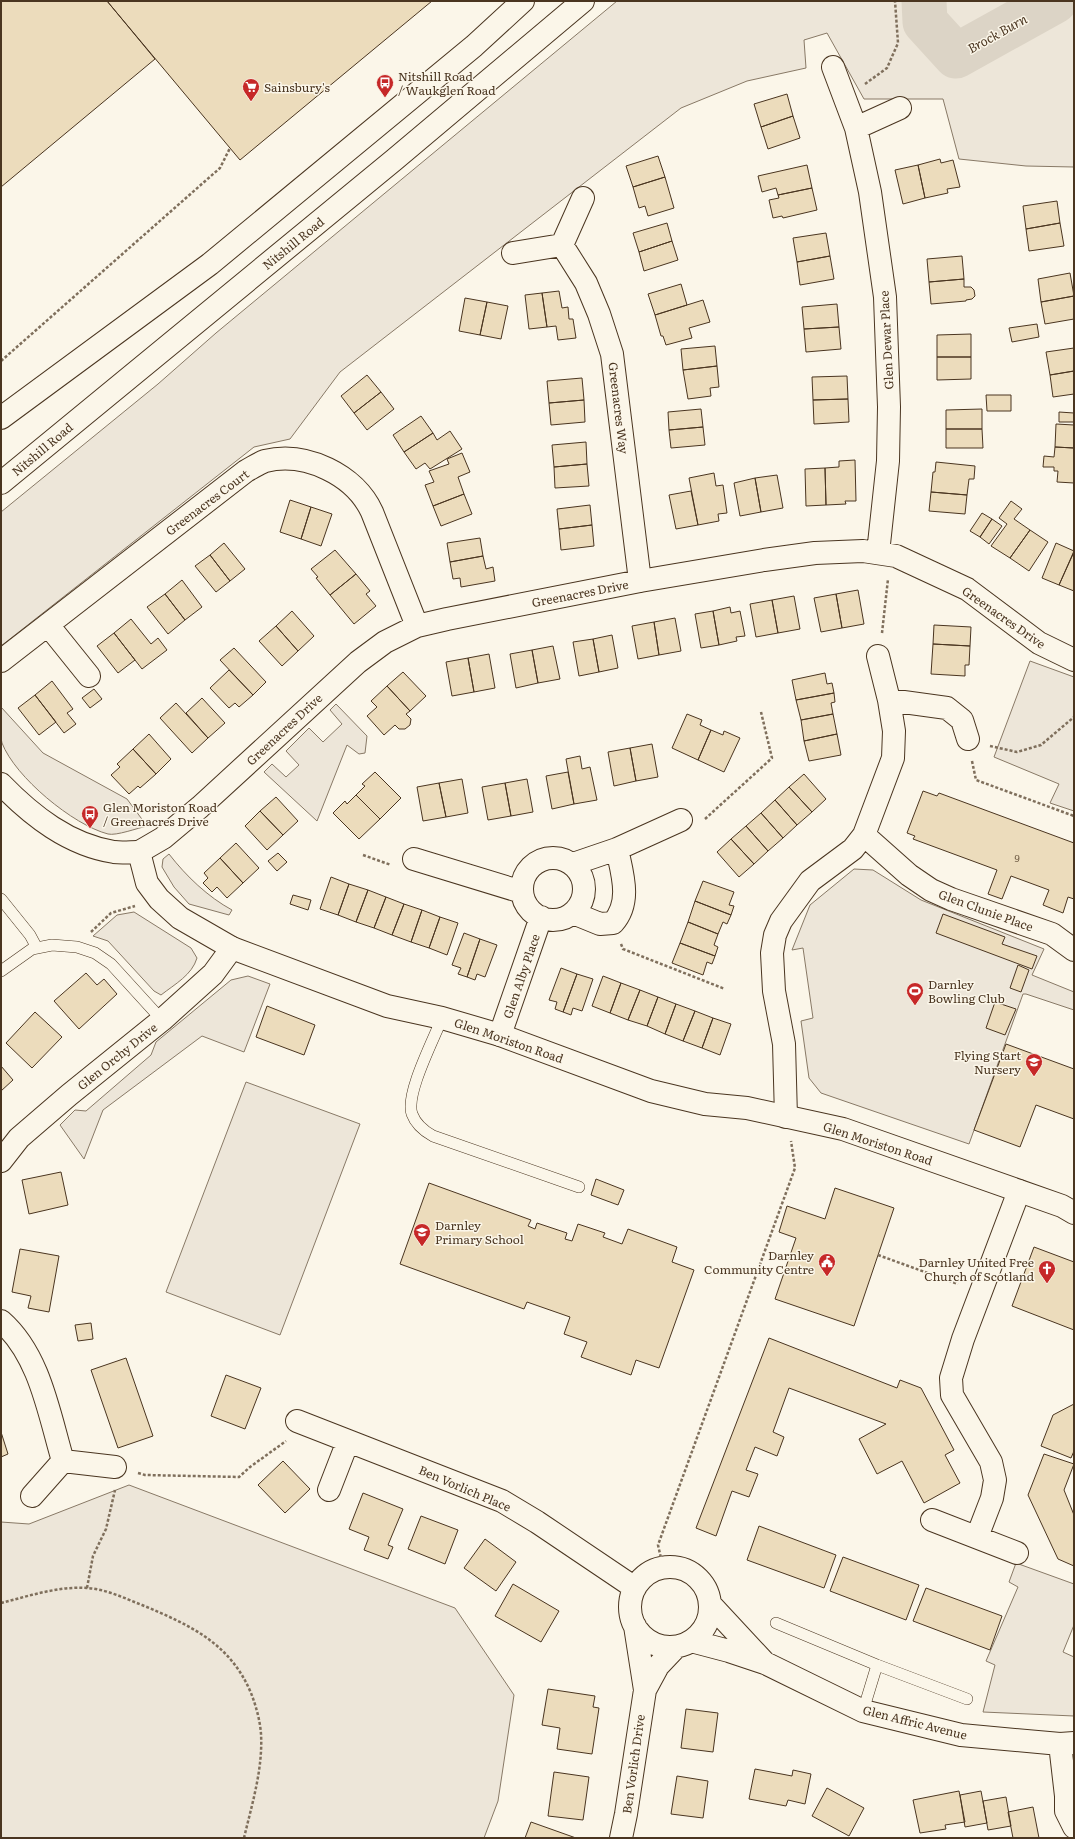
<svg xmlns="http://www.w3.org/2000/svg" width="1075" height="1839" viewBox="0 0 1075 1839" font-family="Literata,serif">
  <rect width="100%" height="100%" fill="#fbf6e9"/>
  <path fill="#ede6d9" stroke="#887966" d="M617 1H1074V167L1026 166 959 159 943 99H864L827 33 804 40 806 68 747 81 681 108 340 372 290 439 254 447 1 646V512L158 384 216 333Z
    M1030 661 1074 677V811L1050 803 1059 784 994 757Z
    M336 704 367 736 365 753 359 754 347 745 317 821 264 772 272 764 286 777 299 765 286 751 309 728 323 742 342 724 330 710Z
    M1 707 43 753 127 799 147 826C138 828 116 836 108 834 73 825 15 777 2 743 0 736 1 716 1 707Z
    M169 854C186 876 208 897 232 910L229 915 189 904 174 887 162 867 163 859Z
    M854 869 873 870 921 900 1044 949 1032 975 1074 992V1010L1026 994H1023L969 1144 821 1093 809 1078 801 1021 813 1018 803 948 792 950 810 905Z
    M134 912 191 948 197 958C192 975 175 984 161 995L154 991 108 941 93 936 117 915Z
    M248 976 270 984 244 1052 202 1036 103 1110 84 1159 60 1125 75 1110 86 1111 151 1055 156 1042 231 980Z
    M246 1082 360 1124 280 1335 166 1292Z
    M129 1485 455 1608 514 1695 498 1801 484 1838H1V1522L29 1524Z
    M1016 1563 1074 1584V1625L1063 1652 1074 1657V1716L983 1712 995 1665 986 1661 1018 1587 1009 1582Z"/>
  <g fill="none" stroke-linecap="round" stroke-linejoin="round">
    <path stroke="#dcd4c6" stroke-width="45" d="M924 1 925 22 956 56 1055 1"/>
  </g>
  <path fill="#ecdcbc" stroke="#4a3520" d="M1 1H107L155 59 1 187Z
    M107 1H432L240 160Z
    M787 94 793 116 761 127 754 104Z
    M793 116 800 138 768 149 761 127Z
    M658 156 665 177 633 187 626 166Z
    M940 159 941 163 953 160 960 187 947 189 948 193 925 198 918 165Z
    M807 165 812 188 778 195 776 188 762 192 758 176Z
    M918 165 925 198 903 204 895 170Z
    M665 177 674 208 648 216 645 206 639 208 633 187Z
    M812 188 817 210 783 218 782 216 773 218 769 200 779 198 778 195Z
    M1057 201 1060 223 1026 229 1023 206Z
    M667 223 672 241 639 252 633 233Z
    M1060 223 1064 246 1029 251 1026 229Z
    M826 233 830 256 797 262 793 238Z
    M672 241 678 260 644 271 639 252Z
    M830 256 834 279 800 285 797 262Z
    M962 256 964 279 929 282 927 259Z
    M1070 273 1074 296 1041 302 1038 279Z
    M964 279V287H971L974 290 975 296 972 299 966 300V301L931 304 929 282Z
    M681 284 687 305 655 315 648 294Z
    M559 291 562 308 568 307 569 319H573L576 338 558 340 556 326 547 327 542 293Z
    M542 293 547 327 529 329 525 295Z
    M1074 296V319L1045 324 1041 302Z
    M465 298 487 302 480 335 459 331Z
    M703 300 710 322 689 328 692 338 666 345 663 336H661L655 315Z
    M487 302 508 306 501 339 480 335Z
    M837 304 839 327 804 329 802 307Z
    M1037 324 1039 337 1012 342 1009 328Z
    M839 327 841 349 806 352 804 329Z
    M971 334V357H937V335Z
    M715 346 717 366 683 370 681 349Z
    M1074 348V371L1050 375 1046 352Z
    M937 357H971V379L937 380Z
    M717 366 719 387 710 388 711 396 688 399 683 370Z
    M1074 371V394L1053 397 1050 375Z
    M367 375 381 392 354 413 341 396Z
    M847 376 848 399 813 400 812 377Z
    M582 378 584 400 549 403 547 381Z
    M381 392 394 409 367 430 354 413Z
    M986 395H1011V411H987Z
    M848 399 849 422 814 424 813 400Z
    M584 400 585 422 551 425 549 403Z
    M701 409 703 427 669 430 668 412Z
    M982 409V429H946V410Z
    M1059 412 1074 413V422H1059Z
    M421 416 433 433 404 452 393 435Z
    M1056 424 1074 425V448L1055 447Z
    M703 427 705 445 671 448 669 430Z
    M946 429H982L983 448H946Z
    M450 431 462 449 430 469 425 463 416 469 404 452 433 433 437 440Z
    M586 442 587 464 554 467 552 445Z
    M1055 447 1074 448V483L1057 482 1058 471H1054V467H1043L1044 456 1054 457Z
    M462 453 470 472 458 477 464 494 433 506 425 485 434 482 429 471 449 464 447 459Z
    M855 460 856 501H845L846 504 826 505 825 468 839 467V461Z
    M936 462 975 466 974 479H969L967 495 931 492 933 472H935Z
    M587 464 589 486 555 488 554 467Z
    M825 468 826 505 806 506 805 469Z
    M714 473 716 486 723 485 727 513 718 514 719 521 698 525 689 478Z
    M777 475 783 508 761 512 755 478Z
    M755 478 761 512 740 516 734 483Z
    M691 491 698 525 676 529 669 495Z
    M931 492 967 495 965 514 929 511Z
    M464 494 472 514 441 526 433 506Z
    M290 500 311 507 301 539 280 532Z
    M1011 501 1022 509 1014 519 1030 530 1010 558 991 546 1007 524 999 518Z
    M590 505 592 525 559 529 557 509Z
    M311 507 332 514 321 546 301 539Z
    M982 513 992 519 980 537 970 531Z
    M992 519 1002 526 989 544 980 537Z
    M592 525 594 546 561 550 559 529Z
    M1030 530 1048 542 1029 571 1010 558Z
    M480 538 483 556 450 562 447 543Z
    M224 543 245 569 230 581 210 555Z
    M1056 543 1074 551 1059 585 1042 578Z
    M335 550 356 574 330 595 316 578 318 577 311 569Z
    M1074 552V591L1059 585Z
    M210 555 230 581 216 592 195 566Z
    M483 556 486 569 493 567 495 581 461 587 460 578 453 579 450 562Z
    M356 574 370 591 366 594 376 606 354 624 330 595Z
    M182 580 202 607 185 620 165 594Z
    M858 590 864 624 842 628 836 594Z
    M165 594 185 620 168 634 147 607Z
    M836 594 842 628 821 632 814 598Z
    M794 596 800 629 778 633 772 600Z
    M772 600 778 633 756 637 750 604Z
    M730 607 731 613 740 611 745 636 736 637 737 641 719 645 713 611Z
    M292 611 314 636 298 651 276 626Z
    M713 611 719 645 701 648 695 614Z
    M675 618 681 651 659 655 654 622Z
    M131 619 151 644 158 638 167 650 142 669 114 633Z
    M654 622 659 655 638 659 632 626Z
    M934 625 971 627 970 646 933 644Z
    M276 626 298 651 282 666 259 641Z
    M114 633 135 660 118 673 97 646Z
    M612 635 618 668 599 672 593 639Z
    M593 639 599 672 579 676 573 642Z
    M933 644 970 646 969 665H965V676L931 674Z
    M553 646 560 679 538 683 532 650Z
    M234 648 266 682 253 695 220 660Z
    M532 650 538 683 516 688 510 654Z
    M489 654 495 688 474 692 468 658Z
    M468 658 474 692 452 696 446 662Z
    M229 670 253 695 239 707 235 703 229 708 210 688Z
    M403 672 426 696 410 711 387 686Z
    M825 673 827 684 832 683 834 693 796 700 792 680Z
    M52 681 73 709 67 713 76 724 64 733 35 695Z
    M387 686 410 711 406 714 411 719 410 725 405 729H399L395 725 384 735 367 716 377 707 371 701Z
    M94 689 102 699 90 708 82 698Z
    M834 693 835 702 831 703 833 714 801 720 796 700Z
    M35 695 56 722 39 735 18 708Z
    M202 698 225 723 208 738 186 713Z
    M176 703 208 738 192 753 160 718Z
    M687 714 702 720 700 725 711 730 698 760 672 748Z
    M833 714 837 734 804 741 801 720Z
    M711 730 723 735 724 731 740 738 724 772 698 760Z
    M149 734 171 759 156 774 133 749Z
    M837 734 841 755 809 761 804 741Z
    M652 744 658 777 636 781 630 748Z
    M630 748 636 781 614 786 608 752Z
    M133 749 156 774 140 788 138 786 129 794 111 775 120 767 117 764Z
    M580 756 582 769 590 767 597 800 574 804 566 759Z
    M375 772 401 798 380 819 356 795 365 786 362 784Z
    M568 772 574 804 552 809 546 776Z
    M804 774 826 799 812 812 789 787Z
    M462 779 468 813 446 817 439 783Z
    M527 779 533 812 511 816 505 783Z
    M439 783 446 817 423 821 417 787Z
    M505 783 511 816 488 820 482 787Z
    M789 787 812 812 797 825 775 800Z
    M923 791 937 796 939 793 1074 843V899L1068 897 1063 913 1043 905 1049 890 1011 876 1002 899 988 894 997 870 913 839 915 836 907 833Z
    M356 795 380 819 359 839 333 813 345 801 347 804Z
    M276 797 298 821 283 835 260 811Z
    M775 800 797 825 783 838 761 813Z
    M260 811 283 835 267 850 245 826Z
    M761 813 783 838 768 851 746 826Z
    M746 826 768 851 754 864 731 839Z
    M731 839 754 864 739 877 717 852Z
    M236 843 259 868 243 883 220 858Z
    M278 853 287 862 277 871 268 861Z
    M220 858 243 883 227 898 217 887 212 892 203 883 208 878 204 873Z
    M331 877 349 884 338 915 320 909Z
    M703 881 734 892 729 905 734 906 731 915 695 901Z
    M349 884 368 890 356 922 338 915Z
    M368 890 386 897 374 928 356 922Z
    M293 895 311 900 308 910 290 904Z
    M386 897 404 904 392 935 374 928Z
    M695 901 731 915 727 924 723 922 718 934 688 922Z
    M404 904 422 910 411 942 392 935Z
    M422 910 440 917 429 948 411 942Z
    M943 914 1005 937 1002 944 1037 956 1032 969 936 933Z
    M440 917 458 923 447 955 429 948Z
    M688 922 718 934 714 945 718 947 715 956 680 943Z
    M464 933 480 939 467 977 458 974 461 968 452 965Z
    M480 939 497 945 485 977 477 974 475 980 467 977Z
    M680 943 715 956 712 964 707 962 703 975 672 963Z
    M1018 965 1029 970 1021 992 1010 988Z
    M561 968 577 974 563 1012 555 1009 557 1002 549 1000Z
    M86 973 97 985 104 979 117 994 79 1029 54 1001Z
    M577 974 593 979 582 1011 573 1008 571 1015 563 1012Z
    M603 976 621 983 610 1013 592 1006Z
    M621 983 640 990 628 1020 610 1013Z
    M640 990 658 997 647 1026 628 1020Z
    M658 997 676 1004 665 1034 647 1026Z
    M995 1002 1016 1009 1005 1035 986 1028Z
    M676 1004 695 1011 683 1041 665 1034Z
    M267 1006 315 1025 304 1055 256 1037Z
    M695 1011 713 1018 702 1048 683 1041Z
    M35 1012 62 1037 32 1068 6 1043Z
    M713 1018 731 1024 720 1055 702 1048Z
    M1006 1044 1074 1069V1119L1036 1105 1020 1147 974 1130Z
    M1 1066 13 1080 1 1091Z
    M61 1172 68 1205 29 1214 22 1180Z
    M596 1179 624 1190 618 1205 591 1195Z
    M429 1183 531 1220 528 1226 535 1229 537 1223 567 1233 565 1239 572 1241 578 1224 605 1233 603 1237 622 1244 628 1229 677 1247 672 1262 694 1270 659 1368 636 1360 631 1375 581 1357 587 1342 564 1334 570 1317 527 1302 524 1309 400 1264Z
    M835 1188 894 1208 854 1326 775 1299 796 1238 779 1232 787 1206 825 1219Z
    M1034 1247 1074 1262V1330L1012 1306Z
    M20 1249 59 1256 49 1312 28 1308 31 1296 12 1292Z
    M91 1323 93 1339 78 1341 75 1325Z
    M769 1338 897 1388 900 1380 921 1388 954 1450 945 1455 960 1483 924 1503 902 1461 877 1474 859 1439 886 1424 789 1388 773 1432 784 1437 777 1456 755 1447 746 1470 758 1474 749 1497 732 1491 716 1536 696 1528Z
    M126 1358 153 1436 118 1448 91 1370Z
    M226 1375 261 1388 245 1429 211 1416Z
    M1074 1404V1451L1071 1458 1041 1446 1053 1415Z
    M1 1432 8 1454 1 1457Z
    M1044 1454 1074 1464 1064 1490 1074 1515V1566L1058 1559 1028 1495Z
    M283 1461 310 1489 285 1513 258 1485Z
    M363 1493 403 1509 388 1545 393 1547 388 1559 364 1550 369 1537 349 1529Z
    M421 1516 458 1530 445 1564 408 1549Z
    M759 1526 836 1555 824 1588 747 1560Z
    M485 1539 516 1562 496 1591 464 1568Z
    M843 1557 919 1585 906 1620 830 1591Z
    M513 1584 559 1611 541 1642 495 1616Z
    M926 1588 1002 1616 990 1650 913 1621Z
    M548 1689 595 1696 593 1707 599 1708 592 1754 557 1749 560 1728 542 1725Z
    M686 1709 718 1713 713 1752 681 1748Z
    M755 1769 792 1776 793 1770 811 1774 805 1804 788 1800 786 1806 749 1799Z
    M554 1772 589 1777 583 1820 548 1816Z
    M677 1776 708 1781 703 1818 671 1814Z
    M827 1788 864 1808 849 1836 812 1816Z
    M959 1791 965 1822 945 1825 946 1829 920 1833 913 1800Z
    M981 1791 987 1823 965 1827 960 1795Z
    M1006 1797 1011 1826 988 1830 983 1801Z
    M1033 1807 1039 1838H1013L1008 1812Z
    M531 1822 576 1838H525Z"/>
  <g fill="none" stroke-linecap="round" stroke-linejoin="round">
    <defs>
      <path id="lane" d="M1 899 30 935 37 948
        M1 971 32 949 52 945 77 947 95 953 111 964 162 1020
        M442 1018C434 1039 405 1094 412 1114 416 1125 424 1131 433 1136L579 1187
        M776 1623 877 1665 967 1699
        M863 1711 877 1665"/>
      <path id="street" d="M833 67 856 128 870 192 885 297 889 407 888 461 878 553
        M856 128 900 108
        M562 245 586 283 599 314 612 354 640 581
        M513 253 562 245 583 198
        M48 625 89 676
        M1 661 246 471C252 468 259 463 265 461 306 451 355 475 372 512L417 626
        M889 700 947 708 962 720 968 739
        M864 835 909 875 931 890 951 899 1052 934 1074 950
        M139 852 163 838 200 807 358 662 385 642 417 626 447 619 640 581 764 560 815 553 863 551 896 556 967 589 1039 643 1074 660
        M522 889a31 31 0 1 1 62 0a31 31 0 1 1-62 0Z
        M414 859 522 892
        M573 864 617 849 681 820
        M573 913 600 924 613 923C632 902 622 873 617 849
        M500 1035 541 917
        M786 1117 784 1044 774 991 772 953 775 935 781 921 810 881 853 849 864 835 893 758 894 731 889 700 878 656
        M1 1161 19 1138 69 1095 162 1020 213 974 232 948
        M1 1321C40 1355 49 1414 63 1461
        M297 1421 502 1501 537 1522 635 1588
        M329 1490 348 1441
        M32 1496 63 1461 115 1467
        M932 1520 1017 1553
        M977 1537 992 1498 995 1480 991 1462 952 1395 951 1378 963 1339 1019 1191
        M630 1607a40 40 0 1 1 80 0a40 40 0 1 1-80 0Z
        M710 1604 763 1661
        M691 1641 729 1651 765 1663 863 1711 961 1735 1060 1744 1074 1743
        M645 1690 658 1666 676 1647
        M1060 1744 1066 1796V1811L1074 1827
        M621 1838 626 1814 645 1690 635 1626"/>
      <path id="secondary" d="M1 784C32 816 69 845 114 852 122 853 131 852 139 852L147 883 159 899 180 918 232 948 387 1006 442 1018 500 1035 651 1091 705 1104 747 1108 843 1129 1062 1206 1074 1213"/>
      <path id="primary" d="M1 418 210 264 474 46 523 1
        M1 483 394 160 583 1"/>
    </defs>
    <use href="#lane" stroke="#4a3520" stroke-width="12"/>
    <use href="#street" stroke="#4a3520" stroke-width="24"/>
    <use href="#secondary" stroke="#4a3520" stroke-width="24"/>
    <use href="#primary" stroke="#4a3520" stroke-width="24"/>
    <path stroke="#7f6f5c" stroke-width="2.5" stroke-dasharray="3 2" stroke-linecap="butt" d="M865 84 887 68 898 43 895 1
      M1 361 220 168 230 148
      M882 633 888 579
      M990 746 1017 752 1041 745 1074 717
      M972 761 976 780 1074 816
      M705 819 772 758 761 712
      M363 855 391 865
      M91 932 111 913 135 906
      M621 944 623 949 725 989
      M878 1255 958 1284
      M138 1473 145 1475 239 1477 250 1467 286 1441
      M663 1567 658 1545 795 1168 791 1141
      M87 1588 93 1556 106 1529 115 1490
      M1 1603C29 1596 58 1586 87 1588 106 1589 124 1598 142 1605 190 1625 230 1643 251 1693 256 1706 260 1720 261 1734 263 1769 252 1804 244 1838"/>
    <use href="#lane" stroke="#fbf6e9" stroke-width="11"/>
    <use href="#street" stroke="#fbf6e9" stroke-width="22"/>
    <use href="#secondary" stroke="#fbf6e9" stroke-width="22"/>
    <use href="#primary" stroke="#fbf6e9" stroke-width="22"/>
  </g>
  <defs>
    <symbol id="bus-pin" viewBox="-11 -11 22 30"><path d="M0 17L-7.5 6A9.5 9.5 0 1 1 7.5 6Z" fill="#c62828" stroke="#fbf6e9"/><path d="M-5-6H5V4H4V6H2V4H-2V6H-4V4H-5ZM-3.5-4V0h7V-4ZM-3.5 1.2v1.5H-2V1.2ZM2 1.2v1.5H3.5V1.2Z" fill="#fff"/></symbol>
    <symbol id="supermarket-pin" viewBox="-11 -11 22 30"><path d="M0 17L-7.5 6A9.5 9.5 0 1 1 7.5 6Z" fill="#c62828" stroke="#fbf6e9"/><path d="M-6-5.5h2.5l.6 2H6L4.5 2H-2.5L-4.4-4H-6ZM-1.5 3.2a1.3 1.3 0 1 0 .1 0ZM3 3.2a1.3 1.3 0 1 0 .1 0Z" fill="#fff"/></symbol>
    <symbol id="stadium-pin" viewBox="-11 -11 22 30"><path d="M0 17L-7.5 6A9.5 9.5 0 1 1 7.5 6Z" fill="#c62828" stroke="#fbf6e9"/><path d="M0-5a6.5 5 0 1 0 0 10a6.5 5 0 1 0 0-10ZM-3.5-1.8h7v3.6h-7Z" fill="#fff"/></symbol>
    <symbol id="school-pin" viewBox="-11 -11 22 30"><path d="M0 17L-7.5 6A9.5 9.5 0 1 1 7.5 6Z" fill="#c62828" stroke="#fbf6e9"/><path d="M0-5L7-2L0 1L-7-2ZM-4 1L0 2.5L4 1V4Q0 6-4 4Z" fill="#fff"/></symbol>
    <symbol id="civic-pin" viewBox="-11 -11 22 30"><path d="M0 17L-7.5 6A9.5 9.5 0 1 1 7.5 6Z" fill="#c62828" stroke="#fbf6e9"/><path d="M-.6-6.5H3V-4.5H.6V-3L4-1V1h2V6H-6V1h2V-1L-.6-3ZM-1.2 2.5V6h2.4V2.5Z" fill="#fff"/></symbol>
    <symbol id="church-pin" viewBox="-11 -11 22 30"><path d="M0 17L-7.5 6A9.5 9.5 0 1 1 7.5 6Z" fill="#c62828" stroke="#fbf6e9"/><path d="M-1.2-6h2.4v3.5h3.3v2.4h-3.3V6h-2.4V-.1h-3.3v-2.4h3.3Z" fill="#fff"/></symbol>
  </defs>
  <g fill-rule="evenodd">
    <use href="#bus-pin" x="375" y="73" width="20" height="27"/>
    <use href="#supermarket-pin" x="241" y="77" width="20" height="27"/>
    <use href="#bus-pin" x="80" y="804" width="20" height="27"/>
    <use href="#stadium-pin" x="905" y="981" width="20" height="27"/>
    <use href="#school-pin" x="1024" y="1052" width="20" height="27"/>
    <use href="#school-pin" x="412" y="1222" width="20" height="27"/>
    <use href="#civic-pin" x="817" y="1252" width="20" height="27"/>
    <use href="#church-pin" x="1037" y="1259" width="20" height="27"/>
  </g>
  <g text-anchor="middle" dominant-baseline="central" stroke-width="3" stroke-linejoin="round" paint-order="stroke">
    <g font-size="10" fill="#725f47">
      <text x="1017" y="857">9</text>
    </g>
    <g font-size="12" fill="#4a3520" stroke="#fbf6e9" text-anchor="start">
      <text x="398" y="76">Nitshill Road<tspan x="398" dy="14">/ Waukglen Road</tspan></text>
      <text x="264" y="87">Sainsbury's</text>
      <text x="103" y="807">Glen Moriston Road<tspan x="103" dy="14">/ Greenacres Drive</tspan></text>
      <text x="928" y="984">Darnley<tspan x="928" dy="14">Bowling Club</tspan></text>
      <text x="1021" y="1055" text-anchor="end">Flying Start<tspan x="1021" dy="14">Nursery</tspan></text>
      <text x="435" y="1225">Darnley<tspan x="435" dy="14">Primary School</tspan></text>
      <text x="814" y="1255" text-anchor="end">Darnley<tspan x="814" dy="14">Community Centre</tspan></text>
      <text x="1034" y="1262" text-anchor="end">Darnley United Free<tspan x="1034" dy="14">Church of Scotland</tspan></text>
    </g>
    <g font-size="12" fill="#4a3520" stroke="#fbf6e9">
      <text transform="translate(293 243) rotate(-39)">Nitshill Road</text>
      <text transform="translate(886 340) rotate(-93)">Glen Dewar Place</text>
      <text transform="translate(619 408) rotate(83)">Greenacres Way</text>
      <text transform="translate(42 449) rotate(-40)">Nitshill Road</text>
      <text transform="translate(207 502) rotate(-37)">Greenacres Court</text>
      <text transform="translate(580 593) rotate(-11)">Greenacres Drive</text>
      <text transform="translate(1004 617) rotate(35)">Greenacres Drive</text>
      <text transform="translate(284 729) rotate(-43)">Greenacres Drive</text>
      <text transform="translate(986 910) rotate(20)">Glen Clunie Place</text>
      <text transform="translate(521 976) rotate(-71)">Glen Alby Place</text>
      <text transform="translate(509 1040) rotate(19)">Glen Moriston Road</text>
      <text transform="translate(117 1056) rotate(-39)">Glen Orchy Drive</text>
      <text transform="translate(878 1143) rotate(18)">Glen Moriston Road</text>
      <text transform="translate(465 1488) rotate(23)">Ben Vorlich Place</text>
      <text transform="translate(915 1722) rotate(14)">Glen Affric Avenue</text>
      <text transform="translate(633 1764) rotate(-82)">Ben Vorlich Drive</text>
    </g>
    <g font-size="13" font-style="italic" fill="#4a3520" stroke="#fbf6e9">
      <text transform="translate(997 33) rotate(-29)">Brock Burn</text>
    </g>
  </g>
  <rect width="1075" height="1839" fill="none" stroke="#4a3520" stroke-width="4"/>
</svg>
